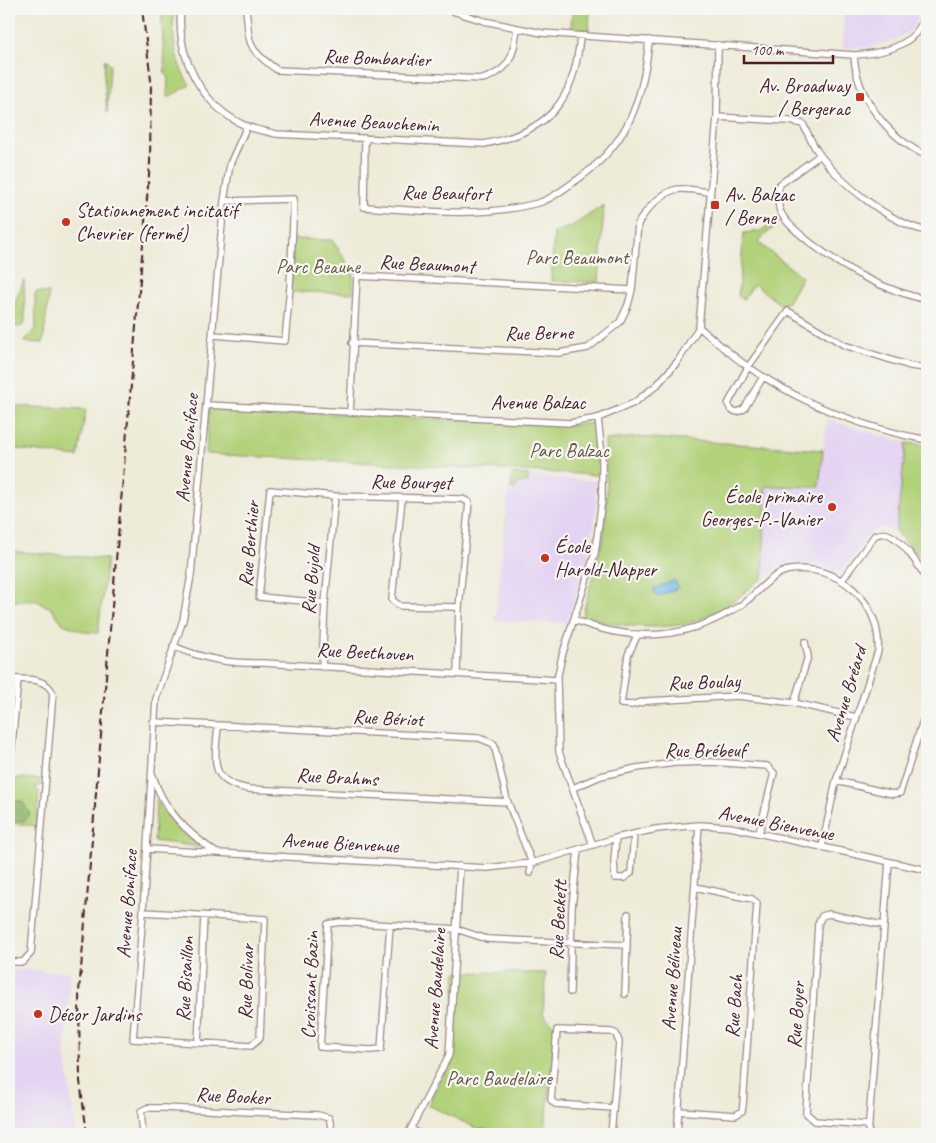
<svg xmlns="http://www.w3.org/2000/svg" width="936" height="1143" viewBox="0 0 936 1143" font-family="Caveat,sans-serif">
  <rect width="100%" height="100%" fill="#f6f6f2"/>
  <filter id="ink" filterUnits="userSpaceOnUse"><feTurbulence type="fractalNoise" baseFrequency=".02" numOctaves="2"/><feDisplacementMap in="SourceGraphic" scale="10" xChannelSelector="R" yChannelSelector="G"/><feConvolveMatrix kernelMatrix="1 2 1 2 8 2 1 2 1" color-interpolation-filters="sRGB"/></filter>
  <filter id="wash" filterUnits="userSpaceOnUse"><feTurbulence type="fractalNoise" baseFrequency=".0096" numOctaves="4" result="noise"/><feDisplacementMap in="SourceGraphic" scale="20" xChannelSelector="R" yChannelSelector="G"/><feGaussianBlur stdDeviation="1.12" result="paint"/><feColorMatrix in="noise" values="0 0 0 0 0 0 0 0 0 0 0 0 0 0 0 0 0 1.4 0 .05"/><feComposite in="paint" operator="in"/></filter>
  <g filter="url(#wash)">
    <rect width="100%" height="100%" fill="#eeebd8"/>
    <path fill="#e4d3f2" d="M844 9H915L918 18 912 29 893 41 868 47 843 48Z
      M827 419 906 443 896 532 881 527 870 533 841 572 808 564H792L778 566 763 578 766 486H819Z
      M510 474 596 481V512L591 543 584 573 566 623 495 621Z
      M9 969 70 972 65 1055 77 1134H9Z"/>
    <path fill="#b2d27a" stroke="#7e7852" d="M161 9H174C172 37 174 62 190 85L170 96 167 95 168 77 165 73Z
      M572 9H590L589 30 571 29Z
      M105 59 110 65 107 113 104 76Z
      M604 205 599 282 551 281 554 232 572 226Z
      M776 217 779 222 758 242 802 277 788 302 781 305 754 284 744 299 738 296 744 233 761 231Z
      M293 239 332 240 353 271V293L290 292Z
      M24 280 25 321 24 325 17 327 10 324 9 317Z
      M37 292 49 293 43 343 25 342 26 339 36 329 35 294Z
      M9 406 86 409 78 457 9 448Z
      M209 408 572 425 594 423 598 475 206 454Z
      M639 437 823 450 819 487 766 486 763 578C748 587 736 602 720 610 677 635 628 628 582 617L603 539 607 494 605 440Z
      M906 443 927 445V550L919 556 896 532Z
      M513 474 528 475V483H517L516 488H511Z
      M9 551 107 559 98 633 85 632 63 624 52 609 37 601H9Z
      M19 778 40 779 39 787H35V790L39 791 36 826 9 823V781Z
      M156 800 176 827 200 847 154 841Z
      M456 972 546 973 543 1014 556 1027 545 1132 478 1129 428 1105 452 1056Z"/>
    <path fill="#8db46a" stroke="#6c6a4a" d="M15 801H22L30 814 25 821H9V803Z"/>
    <path fill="#6ab8e4" stroke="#5a6c88" d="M675 580 678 588 657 597 653 589Z"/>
  </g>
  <g filter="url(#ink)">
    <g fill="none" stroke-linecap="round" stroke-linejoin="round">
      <defs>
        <path id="minor" d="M181 9C176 56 201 106 246 126 255 130 266 131 276 134L484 144C548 132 575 102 580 36
          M246 9C250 46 246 47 277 70L483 79C511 70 513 56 517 28
          M446 9 484 21 542 33 854 55C886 53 921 45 926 9
          M854 55C856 98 889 138 927 156
          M717 117 790 121 803 124C808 134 813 146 820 155 842 185 890 223 927 231
          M365 138 364 207C422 211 481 218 538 203 550 200 561 191 571 184 626 148 643 104 649 40
          M820 155 779 185C779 192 777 204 780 211 786 224 801 235 812 244 849 272 882 289 927 300
          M699 327C715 341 732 356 750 368 804 405 863 428 927 440
          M214 335 285 341 290 287 294 199 224 201
          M352 343 559 353 588 348 620 322 628 305 632 290 638 224C644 212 660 194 674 190 685 187 698 191 709 192
          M763 377 744 409 737 412 731 410 728 404 748 367 788 311 844 345 910 366 927 368
          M207 405 570 423 598 418 634 403 657 385 678 361 699 327 717 117 718 45
          M350 413 357 276 632 290
          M402 498 392 600 400 606 459 607
          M842 580 875 535C879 534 884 533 887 534 901 538 921 568 927 580
          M325 603 259 597 270 490 335 496 462 499 469 502 459 607 457 673
          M575 620C632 643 688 640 741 605 758 594 770 573 790 570 838 563 882 602 878 651L836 781 822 847
          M637 636 628 655 621 704 631 705 647 701 738 696 794 703 856 717
          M173 646C203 659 230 664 263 663L557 680
          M322 667 325 603 335 496
          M9 679C25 679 47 677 53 694L31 953 23 962H9
          M794 703 808 656 805 642
          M153 722 479 738 494 744 507 800 532 863 530 873
          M218 726C215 761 208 782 249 789L508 802
          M153 776C163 810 187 832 215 852
          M9 778 18 679
          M836 781 893 794 900 793 927 708
          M573 788 601 776 637 768 675 763 712 762 767 766 774 773 759 833
          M616 838 614 861 615 878H624L631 873 634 834
          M593 845 559 752 557 680 562 656 595 553 602 499V457L598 418
          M147 849 487 868 532 863 616 838 656 829 699 825 730 827 927 870
          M143 912 265 919 260 1038 251 1046 133 1039 143 912 156 699 183 620 191 575 224 201 230 164 247 126
          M390 925 381 1049 370 1050 320 1047 328 924 341 922 456 929 487 939 627 945
          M570 992 572 907 578 850
          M625 994 628 914
          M198 1043 204 916
          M678 1111 736 1115 742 1111 743 1105 757 903 752 899 695 887
          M868 1125 815 1121 806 1113 818 924 822 916 829 914 883 925
          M411 1129 420 1134
          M143 1134 141 1111 147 1108H163L318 1115 329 1118 331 1127 328 1134
          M408 1134 449 1055 460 866
          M611 1134 619 1042 616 1034 612 1032 557 1030 551 1100 555 1104 613 1108
          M677 1134 699 825
          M868 1134 889 862"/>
      </defs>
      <use href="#minor" stroke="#9c8582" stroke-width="8"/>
      <use href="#minor" stroke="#fff" stroke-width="5.5"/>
      <path stroke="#4a1f2b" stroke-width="2" stroke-dasharray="8 4" stroke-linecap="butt" d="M87 1134 80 1081 79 992 150 163 151 80 142 9"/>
    </g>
  </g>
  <g fill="#c8321e" stroke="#f6f6f2" stroke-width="2">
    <rect x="855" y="92" width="10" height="10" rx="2.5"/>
    <rect x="710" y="200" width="10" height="10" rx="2.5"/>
    <circle cx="66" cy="222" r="5"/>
    <circle cx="832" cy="507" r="5"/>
    <circle cx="545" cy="558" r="5"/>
    <circle cx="38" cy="1014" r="5"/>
  </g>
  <g text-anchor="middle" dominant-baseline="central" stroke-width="4.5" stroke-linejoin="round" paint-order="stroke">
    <g font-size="20" fill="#4a1f2b" stroke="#f6f6f2">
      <text transform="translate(377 58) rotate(2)">Rue Bombardier</text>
      <text transform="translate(374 122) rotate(3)">Avenue Beauchemin</text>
      <text transform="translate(446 193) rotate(1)">Rue Beaufort</text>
      <text transform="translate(427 264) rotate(3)">Rue Beaumont</text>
      <text transform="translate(539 333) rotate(-1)">Rue Berne</text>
      <text x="538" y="402">Avenue Balzac</text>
      <text transform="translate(187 448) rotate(-85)">Avenue Boniface</text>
      <text transform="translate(411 482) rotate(1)">Rue Bourget</text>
      <text transform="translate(249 544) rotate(-85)">Rue Berthier</text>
      <text transform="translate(311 580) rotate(-85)">Rue Bujold</text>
      <text transform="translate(365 652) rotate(3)">Rue Beethoven</text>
      <text transform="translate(704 682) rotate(-2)">Rue Boulay</text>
      <text transform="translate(846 694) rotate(-73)">Avenue Bréard</text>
      <text transform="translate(388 718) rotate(3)">Rue Bériot</text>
      <text x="705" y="750">Rue Brébeuf</text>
      <text transform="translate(337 777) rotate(3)">Rue Brahms</text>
      <text transform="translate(776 823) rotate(11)">Avenue Bienvenue</text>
      <text transform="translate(340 843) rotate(3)">Avenue Bienvenue</text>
      <text transform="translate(127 904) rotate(-86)">Avenue Boniface</text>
      <text transform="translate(558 920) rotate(-87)">Rue Beckett</text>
      <text transform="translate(185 979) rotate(-87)">Rue Bisaillon</text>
      <text transform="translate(672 979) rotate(-86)">Avenue Béliveau</text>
      <text transform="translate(246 982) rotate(-88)">Rue Bolivar</text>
      <text transform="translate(310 985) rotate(-88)">Croissant Bazin</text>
      <text transform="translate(435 989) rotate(-86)">Avenue Baudelaire</text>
      <text transform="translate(734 1006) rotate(-86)">Rue Bach</text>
      <text transform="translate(796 1015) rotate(-86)">Rue Boyer</text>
      <text transform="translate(233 1096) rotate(3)">Rue Booker</text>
    </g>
    <g font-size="20" fill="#4a1f2b" stroke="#f6f6f2" text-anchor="start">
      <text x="850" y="85" text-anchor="end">Av. Broadway<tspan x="850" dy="23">/ Bergerac</tspan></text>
      <text x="725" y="194">Av. Balzac<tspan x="725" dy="23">/ Berne</tspan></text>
      <text x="76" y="210">Stationnement incitatif<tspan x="76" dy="23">Chevrier (fermé)</tspan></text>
      <text x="822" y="496" text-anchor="end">École primaire<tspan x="822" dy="23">Georges-P.-Vanier</tspan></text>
      <text x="555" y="546">École<tspan x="555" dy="23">Harold-Napper</tspan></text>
      <text x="48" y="1014">Décor Jardins</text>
    </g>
    <g font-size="20" fill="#695543" stroke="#f6f6f2">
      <text x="577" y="257">Parc Beaumont</text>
      <text x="318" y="266">Parc Beaune</text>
      <text x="569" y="450">Parc Balzac</text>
      <text x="499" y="1078">Parc Baudelaire</text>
    </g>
  </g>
  <rect width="936" height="1143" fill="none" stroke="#f6f6f2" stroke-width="30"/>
  <path d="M744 55v8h89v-8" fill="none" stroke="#4a1f2b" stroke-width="2.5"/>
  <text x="751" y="55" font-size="15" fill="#4a1f2b" stroke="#f6f6f2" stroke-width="4" paint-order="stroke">100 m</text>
</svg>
